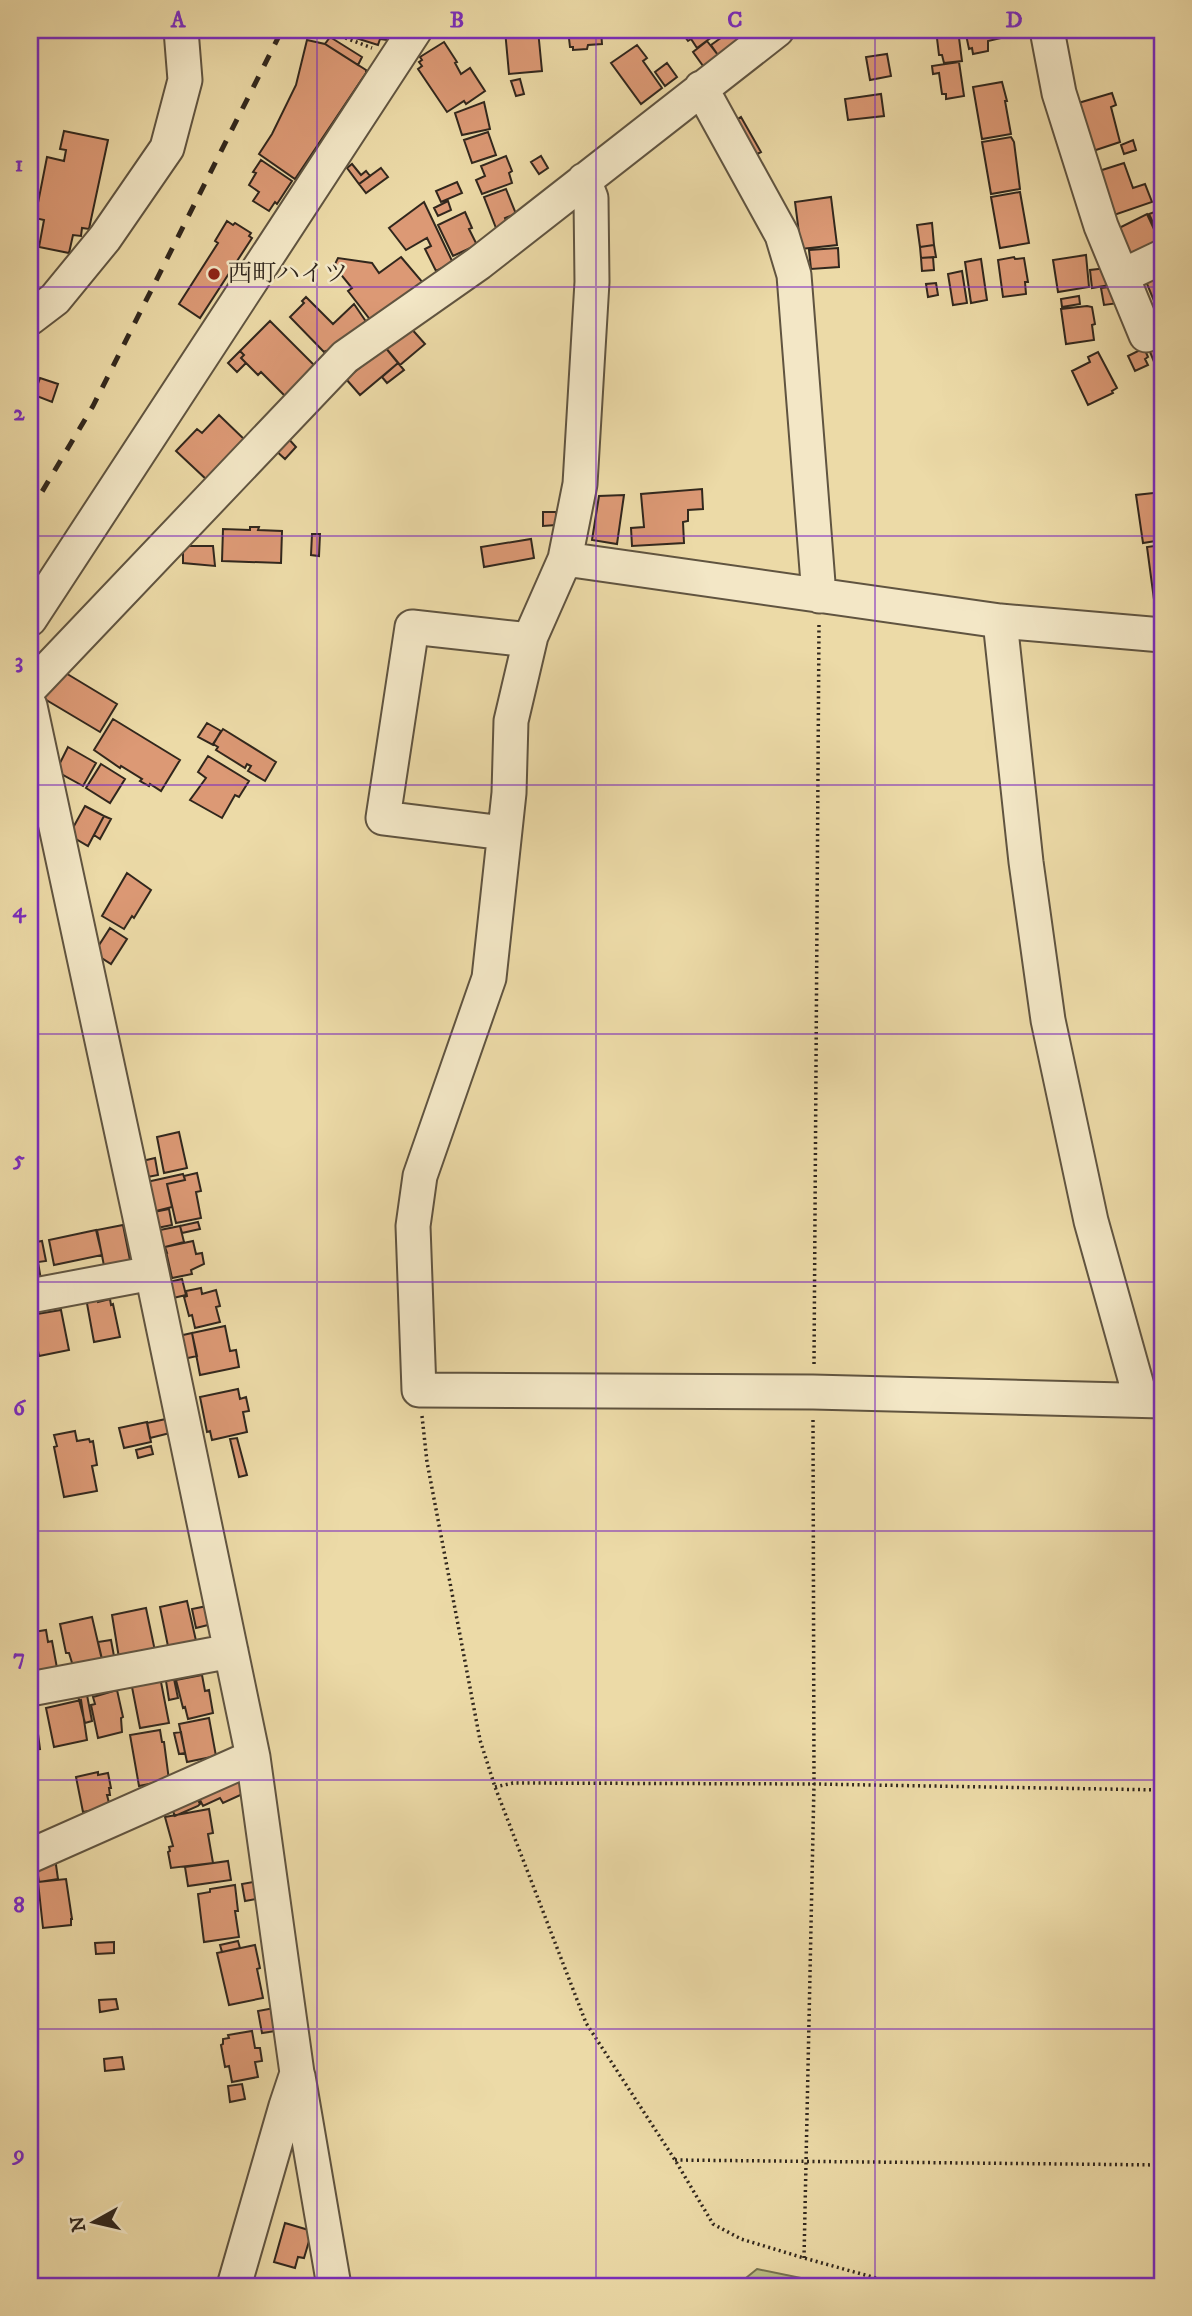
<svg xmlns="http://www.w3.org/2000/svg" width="1192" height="2316" viewBox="0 0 1192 2316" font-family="'IM FELL DW Pica','Noto Serif JP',serif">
  <rect width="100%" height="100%" fill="#ecdaa7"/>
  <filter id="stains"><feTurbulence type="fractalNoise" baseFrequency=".00286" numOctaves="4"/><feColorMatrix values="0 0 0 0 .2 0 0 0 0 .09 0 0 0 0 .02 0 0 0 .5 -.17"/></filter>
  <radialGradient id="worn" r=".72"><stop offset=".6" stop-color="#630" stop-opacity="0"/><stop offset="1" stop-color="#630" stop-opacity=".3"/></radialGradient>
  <path fill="#bcbe84" stroke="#767250" stroke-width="2" d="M757 2269 840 2286H736Z"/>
  <path fill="#dc9975" stroke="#31271d" stroke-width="2" d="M341 30H394L387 40 380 39 378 45 340 33Z
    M505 30H538L542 71 509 74Z
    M568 30H601L602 44 588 45 587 49 573 50V47H570Z
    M680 30H720V31L697 48 691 39 688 41Z
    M732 30 742 41 720 58 711 45Z
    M936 30H958L962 61 944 63 942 55H939Z
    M965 30H1000L1001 38 988 41V51L973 54 972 48 969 49Z
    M330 37 362 57 358 65 325 44Z
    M307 40 325 44 366 70V73L295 179 259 154 272 134 296 85Z
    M707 41 721 59 706 70 693 52Z
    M444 42 457 62 455 63 461 74 470 68 485 91 466 104 464 101 447 112 418 69 422 66 419 62 422 60 420 57Z
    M637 45 647 58 643 61 662 88 641 104 611 63Z
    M887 54 891 76 870 80 866 57Z
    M959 62 964 96 946 99V94H942L939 73 933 74 932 66Z
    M667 63 677 77 665 86 655 72Z
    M520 79 524 94 516 96 511 81Z
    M1002 82 1007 101H1005L1011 134 982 139 973 87Z
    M1112 93 1116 105 1111 107 1120 142 1093 151 1075 104Z
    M881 94 884 116 848 120 845 99Z
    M484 102 490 129 462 135 455 113Z
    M741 117 761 152 750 158 730 124Z
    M64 131 108 140 89 229 82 228 81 236 73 235 69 253 39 247 44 220 35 218 47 157 64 161 66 150 60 149Z
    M488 132 496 155 472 163 464 140Z
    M1011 137 1014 142 1020 189 991 194 982 142Z
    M1133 140 1136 150 1124 154 1121 145Z
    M506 156 512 171 509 173 512 183 482 194 476 180 485 176 481 166Z
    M541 156 548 168 539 174 531 162Z
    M261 160 292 181 277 204 275 202 269 211 253 201 259 192 249 185 256 173 253 172Z
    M1124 163 1133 188 1145 184 1152 202 1114 215 1099 171Z
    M352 164 361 175 366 171 370 176 359 184 347 168Z
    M381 168 388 177 366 193 359 184Z
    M457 182 462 193 441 202 436 191Z
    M506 189 516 214 505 218 507 224 496 228 484 197Z
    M1020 192 1029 243 1000 248 991 197Z
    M831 197 837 245 801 249 795 202Z
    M448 201 451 210 438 216 434 208Z
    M424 202 453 263 436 271 425 249 431 246 427 238 406 250 389 228Z
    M1157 211 1162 226 1156 229 1149 214Z
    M465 212 472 228 469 229 477 245 453 256 438 225Z
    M1147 214 1159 240 1129 254 1117 229Z
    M227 221 233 225 235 223 251 233 249 236 252 238 200 318 179 304 218 243 215 241Z
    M932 223 934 245 920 247 917 225Z
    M934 245 936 257 921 258 920 247Z
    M838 248 839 267 811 269 809 250Z
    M1086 255 1089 287 1058 292 1053 260Z
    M401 257 424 284 372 322 348 291 352 288 334 266 338 258 372 263 379 273Z
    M933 257 934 270 922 271 921 258Z
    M1014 257 1015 259 1024 258 1028 282H1025L1026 294 1003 297 998 260Z
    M981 259 987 300 971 303 965 262Z
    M1107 268 1110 285 1092 288 1090 270Z
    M962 271 967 303 953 305 948 274Z
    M1162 272V311L1159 313 1145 279Z
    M936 283 938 295 928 297 926 284Z
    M1117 286 1119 303 1104 305 1101 288Z
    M1079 296 1080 304 1062 307 1061 299Z
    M306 297 333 324 354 304 369 326 332 356 326 351 324 352 290 317 304 303 302 301Z
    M1087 306 1092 307 1095 324 1092 325 1094 340 1066 344 1061 309Z
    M270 321 317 368 287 398 261 372 258 375 241 358 244 355 240 351Z
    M409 326 425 344 400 365 385 347Z
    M1162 341V379H1161L1148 347Z
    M385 347 398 363 360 395 346 379Z
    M1144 348 1148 357 1145 359 1148 365 1135 371 1128 356Z
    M240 351 244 355 241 358 246 363 237 372 228 363Z
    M1098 352 1117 388 1112 391 1113 393 1088 405 1072 371 1090 362 1088 357Z
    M398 363 404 370 387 383 382 377Z
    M40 378 58 384 52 402 34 395Z
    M219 415 246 441 207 480 176 451 197 429 202 433Z
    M286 436 296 447 285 459 274 449Z
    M702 489 703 509 688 510V521L683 522 684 543 632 546 631 528 644 527 641 494Z
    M1162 492V540L1143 543 1136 495Z
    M624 495 617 544 592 540 599 496Z
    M543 512H556V525L543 526Z
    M250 527H259L258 530 282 531 281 563 222 561 223 529 250 530Z
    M312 534H320L319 556 311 555Z
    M531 539 534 558 484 567 481 547Z
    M1162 545V606L1155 607 1147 547Z
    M183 546H213L215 566 183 563Z
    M64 672 117 704 100 732 43 698Z
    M113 719 180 760 161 791 150 784 149 786 140 781 142 779 121 766 120 768 94 750Z
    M207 723 221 731 213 745 198 737Z
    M223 729 276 762 265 781 248 771 251 766 247 764 245 768 216 750 218 747 213 744Z
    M68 747 96 763 83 786 56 771Z
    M208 756 249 781 239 797 235 795 222 818 190 800 206 778 198 772Z
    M101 764 125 779 110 803 86 788Z
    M85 806 104 816 88 846 69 835Z
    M104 816 111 819 100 839 94 835Z
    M127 873 151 890 134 918 132 916 124 929 102 916Z
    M110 928 127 939 111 964 94 953Z
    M179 1132 187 1168 164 1173 157 1137Z
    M155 1158 158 1175 142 1178 138 1162Z
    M197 1173 201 1191 196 1192 201 1218 176 1223 167 1184 185 1180 184 1176Z
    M183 1174 185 1180 167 1184 172 1207 148 1213 142 1183Z
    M169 1209 172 1225 152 1229 149 1213Z
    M198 1222 200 1229 182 1233 180 1226Z
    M123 1225 132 1270 106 1276 97 1230Z
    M180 1226 184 1242 165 1247 167 1253 160 1254 155 1231Z
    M96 1230 102 1255 54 1265 49 1240Z
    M42 1241 46 1261 38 1262 42 1286 30 1288V1243Z
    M193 1241 196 1254 202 1253 204 1264 191 1270 192 1274 172 1278 165 1247Z
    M182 1279 186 1295 169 1299 165 1283Z
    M201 1288 202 1294 216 1290 220 1306 216 1307 220 1322 195 1328 192 1315 189 1316 184 1297 187 1296 186 1291Z
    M97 1296 98 1302 110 1299 111 1305 113 1304 120 1337 94 1342 86 1298Z
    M61 1310 69 1350 39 1356 31 1315Z
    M225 1326 230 1351 236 1350 239 1367 200 1375 192 1333Z
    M192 1333 197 1356 179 1360 174 1337Z
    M238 1389 240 1399 246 1397 249 1411 243 1412 247 1432 212 1440 210 1431 207 1432 200 1397Z
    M166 1419 170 1433 150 1438 147 1423Z
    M147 1422 151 1442 124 1448 119 1428Z
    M75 1431 77 1441 89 1439 90 1442 93 1441 97 1465 92 1466 97 1491 64 1497 54 1447 57 1446 54 1435Z
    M237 1438 247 1475 239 1477 230 1439Z
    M151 1446 153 1454 138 1458 136 1450Z
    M187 1601 197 1645 169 1651 160 1607Z
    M207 1606 212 1624 196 1628 192 1609Z
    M146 1608 155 1651 119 1658 112 1615Z
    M92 1617 102 1660 73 1666 69 1653H66L60 1624Z
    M30 1630H33L34 1632 46 1630 48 1642 52 1641 57 1668 30 1673Z
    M111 1640 114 1656 102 1659 98 1642Z
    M202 1675 205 1691 209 1690 213 1713 188 1719 185 1707 183 1708 176 1680Z
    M174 1679 178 1698 169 1700 166 1681Z
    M131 1682H161L169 1723 140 1728Z
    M86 1690 92 1721 85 1723 77 1692Z
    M117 1690 123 1717 121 1718 122 1732 98 1738 91 1705 95 1704 93 1697Z
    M81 1700 87 1740 54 1747 46 1708Z
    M30 1711H35L40 1749 30 1750Z
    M209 1718 216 1756 187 1762 179 1724Z
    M160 1730 162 1742H164L169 1780 139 1786 130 1735Z
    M181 1732 185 1753 179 1754 174 1733Z
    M32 1752 37 1795H30V1753Z
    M98 1772V1775L108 1773 111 1788H109L110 1795H107L110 1807 83 1812 76 1777Z
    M239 1774 247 1792 223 1803 220 1798 203 1806 197 1794Z
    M196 1796 200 1804 198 1806 175 1816 171 1807Z
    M209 1809 213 1833 208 1834 213 1863 171 1868 168 1852 170 1851 169 1847 173 1846 165 1817Z
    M55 1858 58 1879 39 1882 37 1869Z
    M228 1861 231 1880 188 1886 185 1867Z
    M66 1879 72 1919H71V1925L43 1928 38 1882Z
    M259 1881 262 1898 245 1901 242 1884Z
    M235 1885 238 1911H235L239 1937 204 1942 198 1894 210 1892V1889Z
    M238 1941 240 1948 222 1952 220 1945Z
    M114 1942V1953L96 1954 95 1943Z
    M255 1945 260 1968 257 1969 263 1998 229 2005 217 1953Z
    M116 1999 118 2009 100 2012 99 2000Z
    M280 2007 283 2030 262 2033 258 2011Z
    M252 2031 255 2048H260L262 2061 255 2062 258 2077 232 2082 229 2066 225 2067 221 2045 223 2044V2039L229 2038 228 2035Z
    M122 2057 124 2069 105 2071 104 2059Z
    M242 2084 245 2099 230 2102 228 2086Z
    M285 2223 312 2231 304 2258 298 2257 295 2268 274 2262Z"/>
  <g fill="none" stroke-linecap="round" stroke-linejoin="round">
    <defs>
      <path id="minor" d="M1047 30 1059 93 1101 226 1146 335 1162 327
        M701 88 782 235 794 275 819 596
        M584 180 591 198 592 282 580 484 565 559 531 636 511 721 509 793 489 978 420 1176 413 1226 419 1390 813 1392 1162 1401
        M1122 276 1162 257
        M30 318 55 299 105 238 167 148 185 80 181 30
        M565 559 1000 621 1162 635
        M30 619 415 30
        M1000 621 1026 862 1048 1020 1091 1221 1141 1400
        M30 688 345 357 479 263 777 30
        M30 706 152 1273 253 1757 297 2073 286 2106 234 2286
        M504 833 383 818 412 627 530 640
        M30 1296 152 1273
        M30 1689 231 1651
        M30 1856 253 1757
        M298 2076 334 2286"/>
    </defs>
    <use href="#minor" stroke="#605440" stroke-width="37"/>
    <path stroke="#31271d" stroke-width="3.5" stroke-dasharray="2 3.5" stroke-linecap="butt" d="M308 30 330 32 372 48
      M814 1364 819 623
      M422 1416 427 1462 480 1740 495 1787 586 2023 675 2160 713 2224 741 2239 804 2258 894 2283 915 2286
      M495 1787 513 1783 814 1784 1162 1790
      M675 2160 1162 2165
      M804 2258 814 1784 813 1417"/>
    <use href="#minor" stroke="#f3e7c6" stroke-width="33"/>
    <path stroke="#31271d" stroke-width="5" stroke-dasharray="12 12" stroke-linecap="butt" d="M30 512 93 406 282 30"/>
  </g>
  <path fill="none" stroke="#7b2cbf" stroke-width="2" stroke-opacity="0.55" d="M317 30V2286M596 30V2286M875 30V2286M30 287H1162M30 536H1162M30 785H1162M30 1034H1162M30 1282H1162M30 1531H1162M30 1780H1162M30 2029H1162"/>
  <circle fill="#8f2418" stroke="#f3e7c6" stroke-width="2.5" cx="214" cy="274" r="7"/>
  <g text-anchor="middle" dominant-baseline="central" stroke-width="5" stroke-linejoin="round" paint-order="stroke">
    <g font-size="24" fill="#31271d" stroke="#f3e7c6" text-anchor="start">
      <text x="228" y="274">西町ハイツ</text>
    </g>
  </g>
  <rect width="1192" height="2316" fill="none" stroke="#ecdaa7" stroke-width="77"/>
  <g transform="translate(94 2222) rotate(262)" stroke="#f3e7c6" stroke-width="5" paint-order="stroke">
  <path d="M0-5L12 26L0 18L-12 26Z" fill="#31271d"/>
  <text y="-10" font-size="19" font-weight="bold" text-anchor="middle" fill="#31271d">N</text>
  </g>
  <rect x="38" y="38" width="1116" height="2240" fill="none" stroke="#7b2cbf" stroke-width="2.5"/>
  <g font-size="23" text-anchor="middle" font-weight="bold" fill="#7b2cbf">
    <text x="178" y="27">A</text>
    <text x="457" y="27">B</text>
    <text x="735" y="27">C</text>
    <text x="1014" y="27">D</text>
    <text x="19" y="171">1</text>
    <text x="19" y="420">2</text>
    <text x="19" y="668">3</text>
    <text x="19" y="917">4</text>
    <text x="19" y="1166">5</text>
    <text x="19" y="1415">6</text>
    <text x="19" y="1664">7</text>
    <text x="19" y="1912">8</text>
    <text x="19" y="2161">9</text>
  </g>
  <rect width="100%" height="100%" filter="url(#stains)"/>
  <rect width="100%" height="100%" fill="url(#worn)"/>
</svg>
